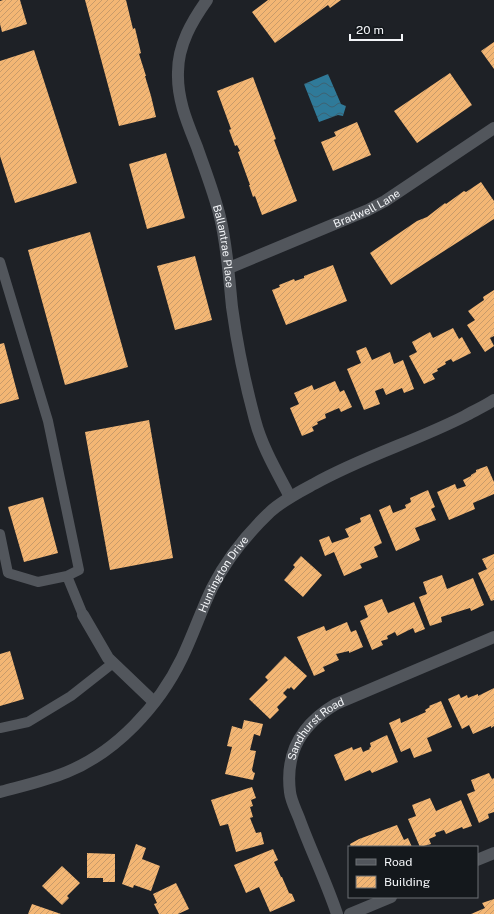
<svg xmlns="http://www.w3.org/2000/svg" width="494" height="914" viewBox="0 0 494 914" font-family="'Public Sans',sans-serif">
  <defs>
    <pattern id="water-waves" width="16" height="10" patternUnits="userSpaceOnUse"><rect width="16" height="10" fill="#2f7a99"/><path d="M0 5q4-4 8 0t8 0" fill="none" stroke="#3c6272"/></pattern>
    <pattern id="building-hatch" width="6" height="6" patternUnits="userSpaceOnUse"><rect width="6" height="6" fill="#f3b674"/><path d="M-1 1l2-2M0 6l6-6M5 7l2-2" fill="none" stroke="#c89b6a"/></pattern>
  </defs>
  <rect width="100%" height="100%" fill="#1e2126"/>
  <path fill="url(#water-waves)" d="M328 74 341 104 346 106 343 116 338 115 319 122 304 84Z"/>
  <path fill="url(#building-hatch)" d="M3 0H20L27 24 2 32 0 24V1Z
    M85 0H126L133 29 135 28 141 53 139 54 146 76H145L151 96 156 117 119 126Z
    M268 0H341L330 8 328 5 275 43 252 12Z
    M494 42V69L481 51Z
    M34 50 77 183 15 203 0 156V61Z
    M450 73 472 105 417 143 394 111Z
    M253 77 276 139 274 140 297 201 262 215 255 196 253 197 249 185H250L238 152 240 151 237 145 235 146 229 130 231 129 217 91Z
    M357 122 371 155 333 171 321 142 336 136 334 132Z
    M166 153 185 218 147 229 129 164Z
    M481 182 494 201V219L391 285 370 253 417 221 427 217 445 203 446 204 464 191 466 192Z
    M90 232 128 367 65 385 28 250Z
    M195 256 212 320 175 330 157 266Z
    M333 265 347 301 286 325 272 290 280 287 279 285 294 279 295 281 304 278V276Z
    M494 290V336L490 338 494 346 485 352 467 325 475 320 468 311 484 300 483 297Z
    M453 328 459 339 462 337 471 353 453 362 451 359 445 362 446 364 437 369 438 371 432 374 435 379 424 384 409 356 417 352 412 342 430 332 433 338Z
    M4 343 19 399 0 404V344Z
    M366 347 372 360 390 352 394 364 403 360 414 389 404 393 402 388 386 395 383 388 375 391 380 404 364 410 347 369 361 363 356 351Z
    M335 381 340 392 344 390 352 407 341 412 339 408 325 414 326 418 317 422 318 424 312 427 314 431 302 436 290 408 299 404 294 393 312 385 314 390Z
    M149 420 173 558 110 570 85 432Z
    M487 466 494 482V494L473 503 475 509 449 520 437 492 455 484 457 489 466 486 463 480 471 476V475L476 472V470Z
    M428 490 435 507 431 509 436 520 415 528 420 540 396 551 379 510 390 505 393 513 406 508 405 505 411 502 410 498Z
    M43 497 58 553 24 562 8 507Z
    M370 514 382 543 374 547 378 557 360 564 362 568 344 576 334 552 325 556 319 540 329 536 332 543 349 537 345 529 361 522 360 518Z
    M494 554V600L491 601 478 573 487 569 482 559Z
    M301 556 322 575 303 597 284 580 295 567 293 565Z
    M442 575 447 589 473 578 484 605 471 611 470 608 441 617 442 622 430 626 419 597 427 594 423 582Z
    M382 599 388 613 414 602 425 629 415 633 413 628 397 636 395 632 387 636 388 639 381 641 383 645 372 650 360 621 368 617 364 606Z
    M347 622 351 632 356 630 363 647 349 653V651L336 654 339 660 323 667 325 671 314 676 297 637 324 626 326 631Z
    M10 651 24 699 0 706V654Z
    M285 656 307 676 294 690 291 687 289 689 288 688 283 693 287 697 277 707 279 710 270 719 249 699 268 680 265 677Z
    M494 688V726L491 728V726L473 734 469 725 462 729 448 699 459 694 461 698 467 695 468 698 478 694V696Z
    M441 701 452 727 427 738 432 751 414 758 410 748 401 752 389 723 400 718 401 723 426 712 425 710 430 707 429 706Z
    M244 720 263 724 260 736 254 734 250 750 256 751 252 770 253 772 255 773 253 780 225 774 232 747 227 746 232 726 242 729Z
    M387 735 398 762 372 773 370 770 345 781 334 755 352 747 353 750 361 747 363 752 370 749 369 748 371 747 370 743Z
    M489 773 492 779 494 778V812L488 814 489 818 479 823 467 794 475 791 471 780Z
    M252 787 256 798 251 800 253 806 250 807 253 817 250 818 256 833 261 832 264 844 236 852 228 824 220 826 211 800Z
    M430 798 436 811 461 800 472 826 463 829 462 827 446 834 444 830 435 833 436 836 429 839 431 844 420 847 408 819 416 816 412 805Z
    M397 825 404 840 408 838 412 847H351L350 844 359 839Z
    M136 844 146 848 142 859 160 866 151 891 134 885 133 888 122 884Z
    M273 849 278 860 274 862 281 877H282L289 893 292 894 295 901 270 912 259 887 246 893 234 865Z
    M87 853 115 854V882H103V878H87Z
    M62 866 80 883 67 896 69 898 62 905 42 886Z
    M176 883 189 909 178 914H159L154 904 157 903 153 894Z
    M494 899V914H471L485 908 482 903Z
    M32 904 61 914H28Z"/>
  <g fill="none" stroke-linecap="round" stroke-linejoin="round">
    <path stroke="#52565c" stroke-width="10" d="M0 262 48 421 79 570 67 576 83 615
      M0 534 8 573 38 582 67 576
      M0 728 28 722 71 696 113 663"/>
    <g stroke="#52565c" stroke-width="12">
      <path id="s1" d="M207 0C192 21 178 45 178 72 177 99 187 122 197 147 205 170 214 193 220 217 227 246 229 277 232 307 237 344 245 383 255 420 262 447 277 472 290 497"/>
      <path id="s2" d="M229 268 368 210 385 201 494 128"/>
      <path d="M83 615 108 658 154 702"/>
      <path id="s3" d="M0 792C22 786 45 781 67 772 116 752 159 706 182 658 193 635 201 611 212 588 226 560 247 534 270 512 283 500 299 492 314 484 362 457 416 441 465 416 474 411 485 406 494 400"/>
      <path d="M477 860 494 853"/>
      <path id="s4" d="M337 914C326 881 311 851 299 818 296 810 291 801 290 792 285 752 302 724 336 704L494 637"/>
      <path d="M350 914 391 897"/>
    </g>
  </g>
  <g text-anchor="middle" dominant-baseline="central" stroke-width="4" stroke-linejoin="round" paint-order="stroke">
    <g font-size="11" fill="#f3f5f8" stroke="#14181c">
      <text stroke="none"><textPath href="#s2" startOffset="150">Bradwell Lane</textPath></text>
      <text stroke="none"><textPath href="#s1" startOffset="260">Ballantrae Place</textPath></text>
      <text stroke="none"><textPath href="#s3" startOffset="329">Huntington Drive</textPath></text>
      <text stroke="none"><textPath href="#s4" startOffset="204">Sandhurst Road</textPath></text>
    </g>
  </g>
  <rect x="348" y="846" width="130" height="52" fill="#14181c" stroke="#6d7074"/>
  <rect x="356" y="859" width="20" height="6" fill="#52565c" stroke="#6d7074"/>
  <text x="384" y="866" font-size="12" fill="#f3f5f8">Road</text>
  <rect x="356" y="876" width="20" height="12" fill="url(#building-hatch)" stroke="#6d7074"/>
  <text x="384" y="886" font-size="12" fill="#f3f5f8">Building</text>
  <path d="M350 34v6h52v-6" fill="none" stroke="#f3f5f8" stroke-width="2"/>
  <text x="356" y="34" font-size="12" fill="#f3f5f8" stroke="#14181c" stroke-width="3" paint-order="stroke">20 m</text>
</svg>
